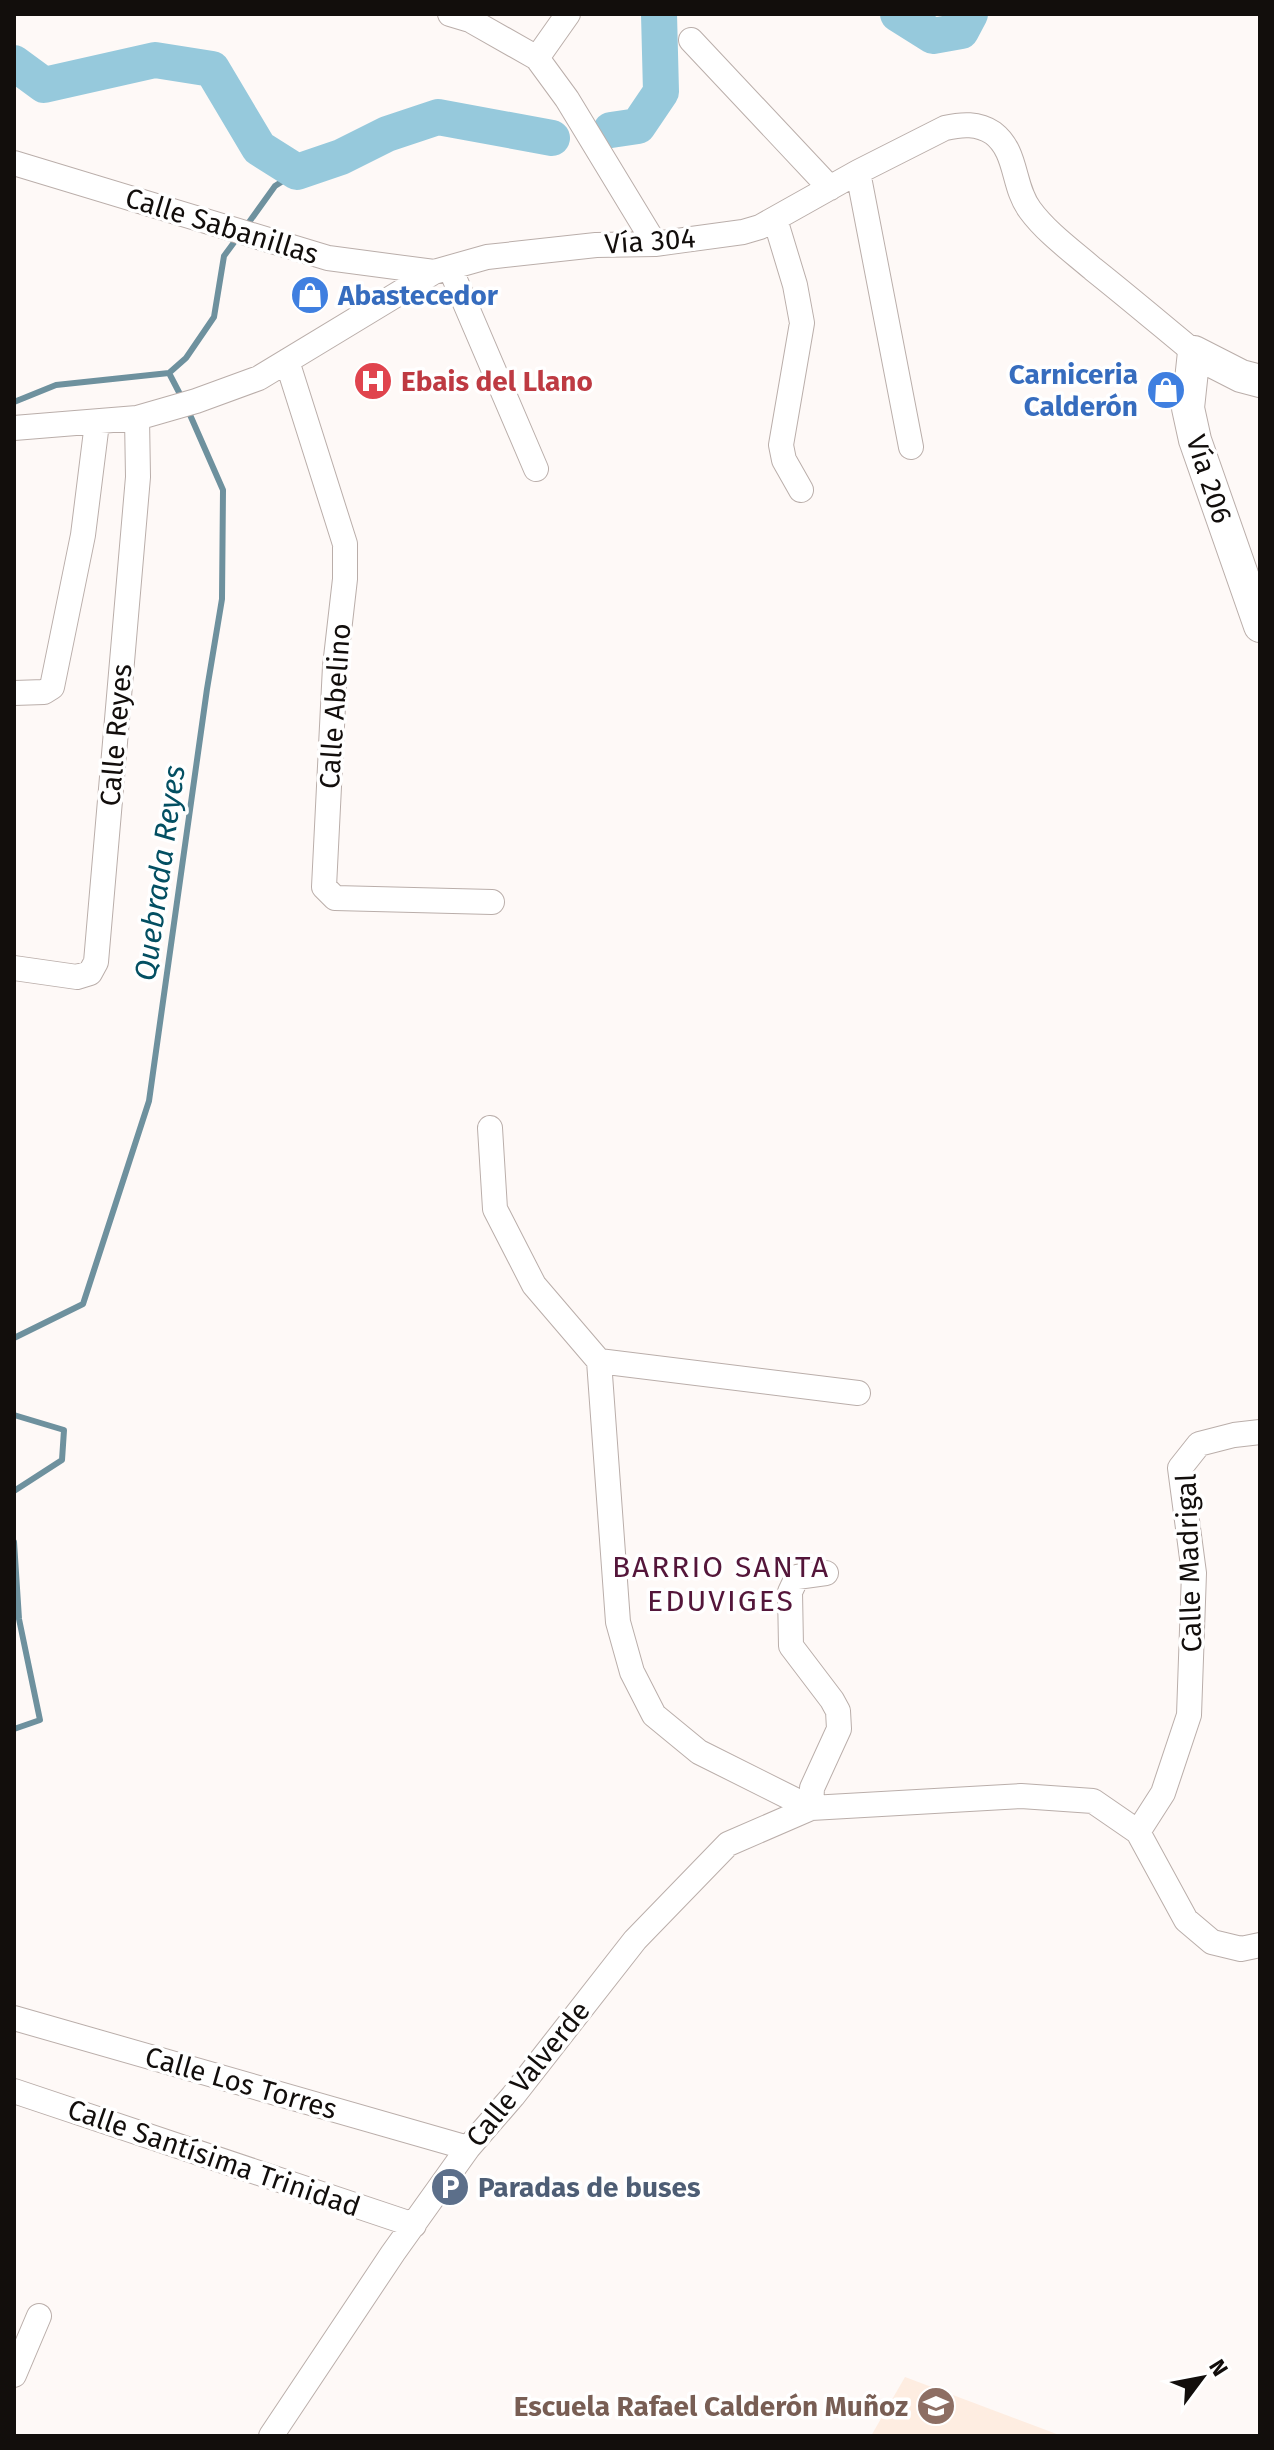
<svg xmlns="http://www.w3.org/2000/svg" width="1274" height="2450" viewBox="0 0 1274 2450" font-family="'Fira Sans',sans-serif">
  <rect width="100%" height="100%" fill="#fef9f7"/>
  <path fill="#feede1" d="M905 2377 1062 2436H871Z"/>
  <g fill="none" stroke-linecap="round" stroke-linejoin="round">
    <path stroke="#6e919e" stroke-width="6" d="M247 225 275 186 297 172
      M169 373 182 398
      M14 402 56 385 169 373 186 358 214 317 224 256 238 237
      M14 1338 83 1304 149 1101 207 689 222 599 223 490 187 408
      M14 1415 64 1430 62 1460 14 1491
      M14 1542 19 1619 40 1720 14 1729"/>
    <path stroke="#96c9dc" stroke-width="36" d="M898 14 933 36 961 31 970 14
      M14 63 44 85 155 60 212 69 259 148 297 172 341 157 387 134 438 117 552 138
      M611 130 638 126 661 92 659 14"/>
    <defs>
      <path id="minor" d="M450 14 470 20 537 58 567 99 655 244
        M691 40 830 188
        M537 58 568 14
        M14 163 328 258 434 272
        M858 172 911 447
        M775 219 795 285 802 323 781 445 784 460 801 490
        M450 268 536 469
        M287 361 345 544V579L335 666 324 887 335 898 492 902
        M14 428 137 418 196 401 259 378 434 272 487 257 596 245 655 244 743 232 760 227 858 172 945 128C962 124 978 123 993 133 1018 152 1012 186 1030 210 1046 232 1072 251 1093 269 1127 296 1160 324 1194 352
        M14 693 44 692 52 687 83 535 97 423
        M14 968 77 977 90 973 96 962 138 477 137 418
        M490 1128 495 1209 534 1285 599 1361 618 1622 632 1672 654 1715 699 1752 811 1808
        M599 1361 858 1393
        M811 1808 812 1788 839 1729 838 1711 832 1700 791 1646 790 1592 797 1577 826 1573
        M1138 1832 1163 1793 1189 1715 1194 1573 1180 1468 1199 1444 1234 1435 1260 1432
        M14 2018 468 2148
        M14 2091 414 2225
        M14 2375 39 2316
        M271 2436 393 2253 468 2148 513 2096 635 1940 728 1844 811 1808 1021 1796 1093 1801 1138 1832 1186 1920 1212 1942 1241 1949 1260 1945"/>
      <path id="major" d="M1260 381 1241 376 1194 352 1188 408 1195 440 1260 626"/>
    </defs>
    <use href="#minor" stroke="#baaeaa" stroke-width="26"/>
    <use href="#major" stroke="#baaeaa" stroke-width="34"/>
    <use href="#minor" stroke="#fff" stroke-width="24"/>
    <use href="#major" stroke="#fff" stroke-width="32"/>
  </g>
  <defs>
    <symbol id="shop-disc" viewBox="-11 -11 22 22"><circle r="9.5" fill="#3f7fe0" stroke="#fff"/><path d="M-5-2.5h2.3a2.7 3.5 0 0 1 5.4 0H5L5.5 6h-11ZM-1.5-2.5h3a1.5 2.3 0 0 0-3 0Z" fill="#fff"/></symbol>
    <symbol id="hospital-disc" viewBox="-11 -11 22 22"><circle r="9.5" fill="#e0444e" stroke="#fff"/><path d="M-5-5h3v3.5h4V-5h3V5h-3V1.5h-4V5h-3Z" fill="#fff"/></symbol>
    <symbol id="parking-disc" viewBox="-11 -11 22 22"><circle r="9.5" fill="#5c6f8a" stroke="#fff"/><path d="M-3.5-5.5H1a3.5 3.5 0 0 1 0 7H-1V5.5H-3.5ZM-1-3.4V-.6H.8a1.4 1.4 0 0 0 0-2.8Z" fill="#fff"/></symbol>
    <symbol id="school-disc" viewBox="-11 -11 22 22"><circle r="9.5" fill="#8d6e63" stroke="#fff"/><path d="M0-5L7-2L0 1L-7-2ZM-4 1L0 2.5L4 1V4Q0 6-4 4Z" fill="#fff"/></symbol>
  </defs>
  <g fill-rule="evenodd">
    <use href="#shop-disc" x="288" y="273" width="44" height="44"/>
    <use href="#hospital-disc" x="351" y="359" width="44" height="44"/>
    <use href="#shop-disc" x="1144" y="368" width="44" height="44"/>
    <use href="#parking-disc" x="428" y="2165" width="44" height="44"/>
    <use href="#school-disc" x="914" y="2384" width="44" height="44"/>
  </g>
  <g text-anchor="middle" dominant-baseline="central" stroke-width="7" stroke-linejoin="round" paint-order="stroke">
    <g font-size="28" fill="#120e0c" stroke="#fff">
      <text transform="translate(222 226) rotate(17)">Calle Sabanillas</text>
      <text transform="translate(650 241) rotate(-4)">Vía 304</text>
      <text transform="translate(1209 479) rotate(72)">Vía 206</text>
      <text transform="translate(335 706) rotate(-86)">Calle Abelino</text>
      <text transform="translate(116 735) rotate(-85)">Calle Reyes</text>
      <text transform="translate(1189 1563) rotate(-92)">Calle Madrigal</text>
      <text transform="translate(528 2074) rotate(-51)">Calle Valverde</text>
      <text transform="translate(241 2083) rotate(16)">Calle Los Torres</text>
      <text transform="translate(214 2158) rotate(19)">Calle Santísima Trinidad</text>
    </g>
    <g font-size="28" font-weight="bold" fill="#366cbe" stroke="#fff" text-anchor="start">
      <text x="338" y="295">Abastecedor</text>
      <text x="1138" y="374" text-anchor="end">Carniceria<tspan x="1138" dy="32">Calderón</tspan></text>
    </g>
    <g font-size="28" font-weight="bold" fill="#be3a42" stroke="#fff" text-anchor="start">
      <text x="401" y="381">Ebais del Llano</text>
    </g>
    <g font-size="28" font-weight="bold" fill="#4e5e75" stroke="#fff" text-anchor="start">
      <text x="478" y="2187">Paradas de buses</text>
    </g>
    <g font-size="28" font-weight="bold" fill="#785e54" stroke="#fff" text-anchor="end">
      <text x="908" y="2406">Escuela Rafael Calderón Muñoz</text>
    </g>
    <g font-size="30" font-style="italic" fill="#034f62" stroke="#fff">
      <text transform="translate(160 873) rotate(-82)">Quebrada Reyes</text>
    </g>
    <g font-size="30" letter-spacing="2" fill="#54163a" stroke="#fff">
      <text x="721" y="1567">BARRIO SANTA<tspan x="721" dy="34">EDUVIGES</tspan></text>
    </g>
  </g>
  <rect width="1274" height="2450" fill="none" stroke="#120e0c" stroke-width="32"/>
  <g transform="translate(1202 2378) rotate(58)" stroke="#ffffff" stroke-width="6" paint-order="stroke">
  <path d="M0-6L14 30L0 20L-14 30Z" fill="#120e0c"/>
  <text y="-12" font-size="22" font-weight="bold" text-anchor="middle" fill="#120e0c">N</text>
  </g>
</svg>
